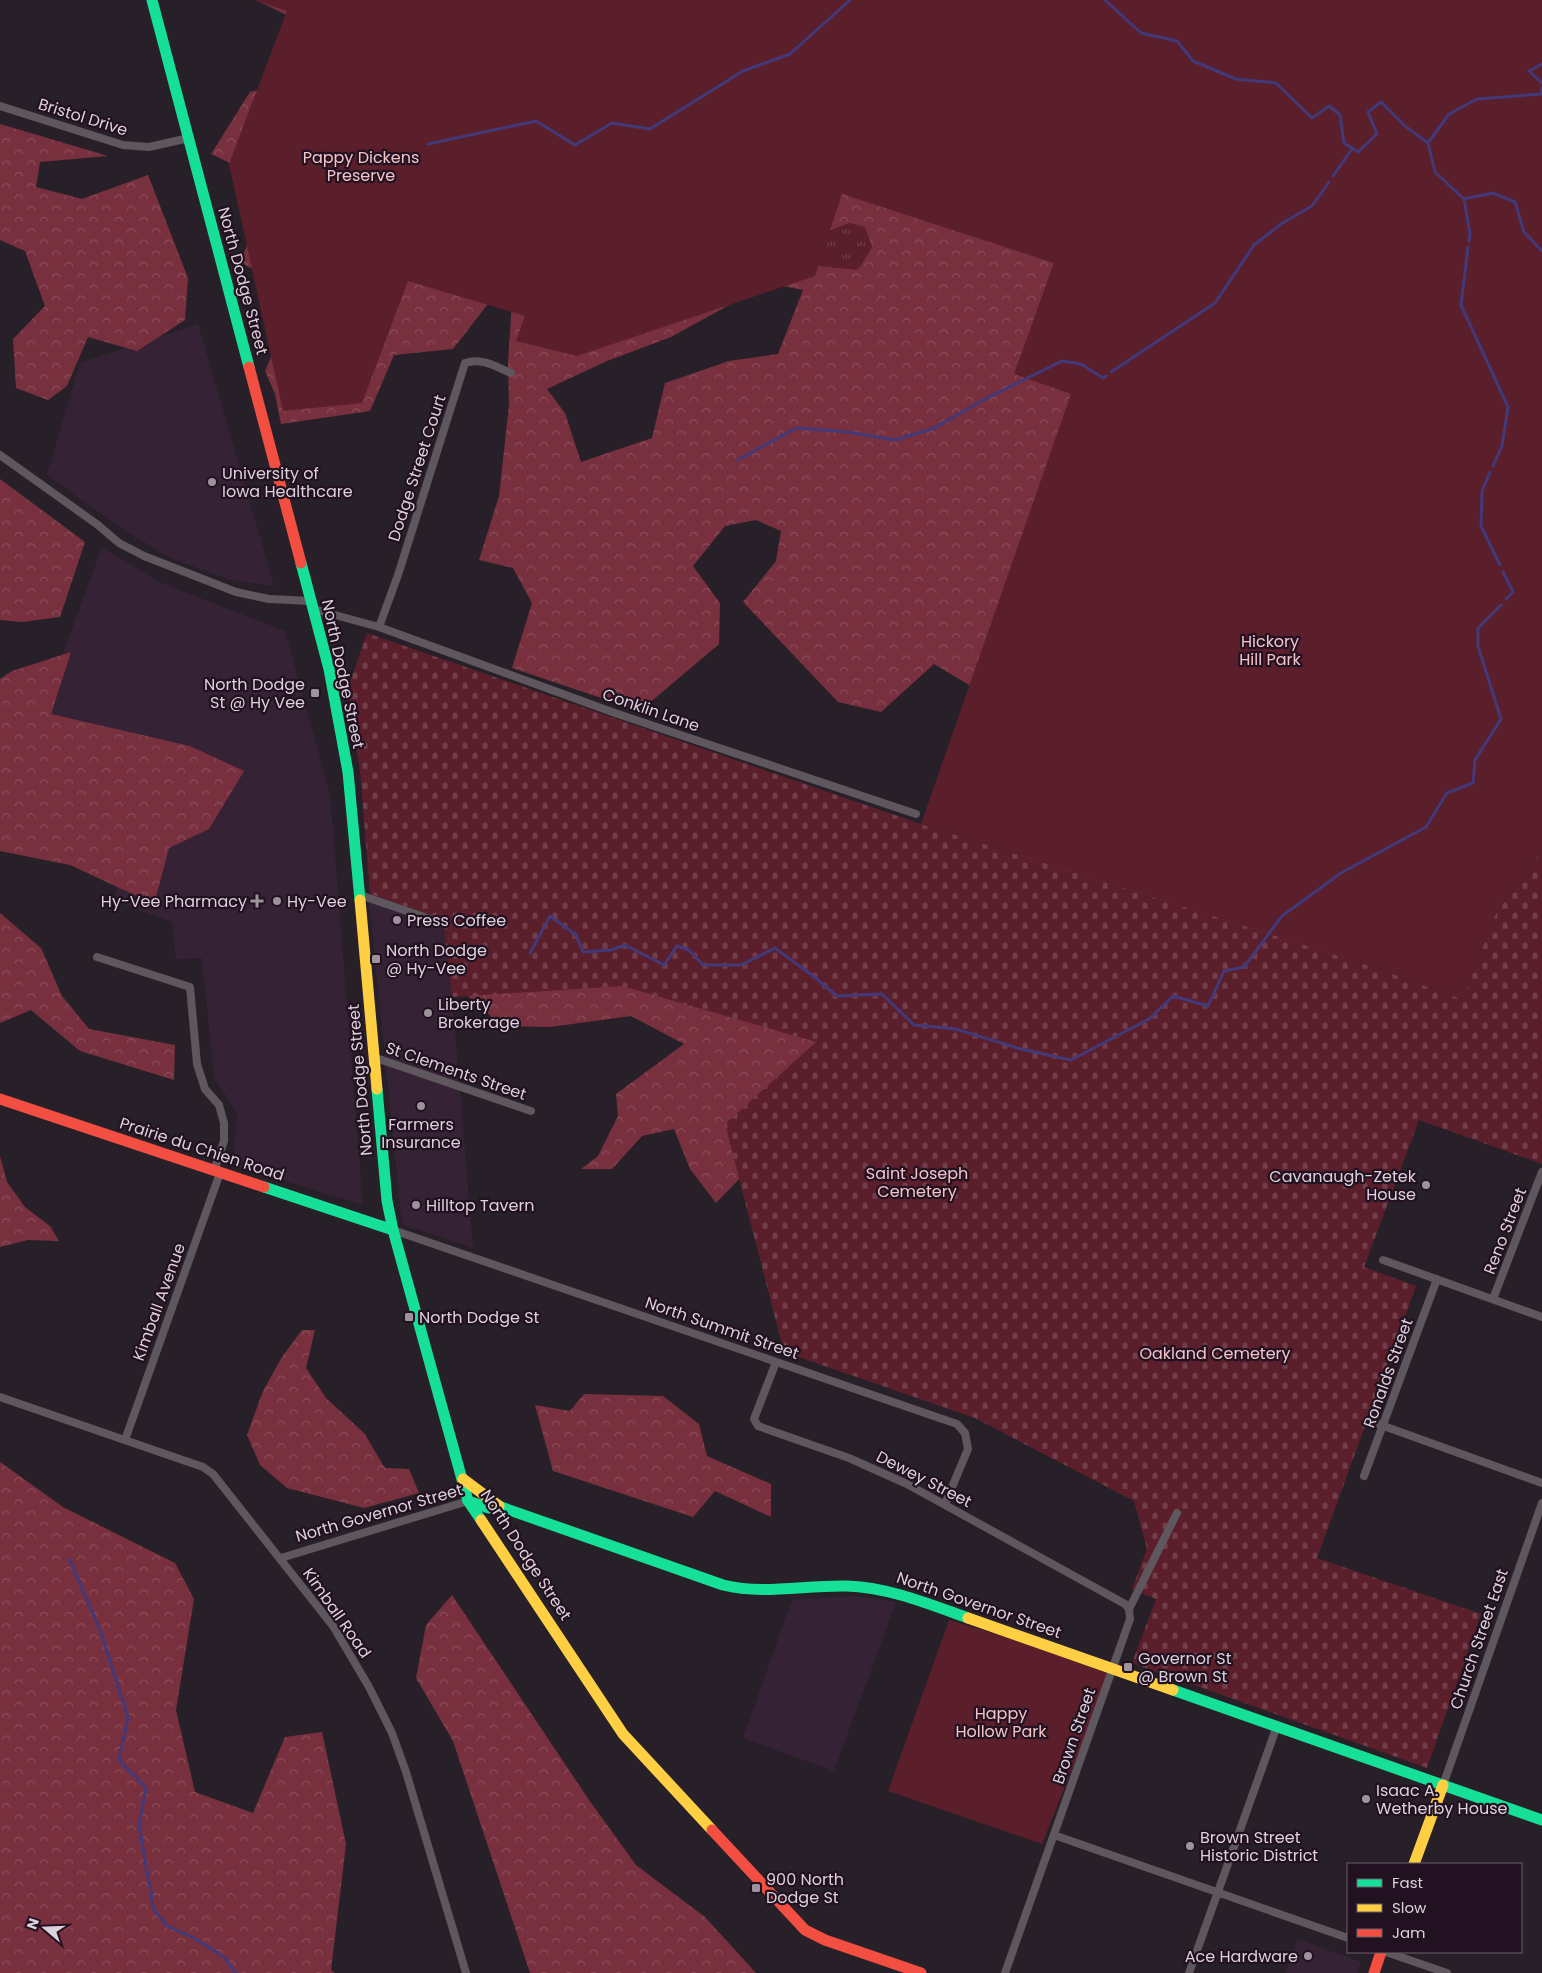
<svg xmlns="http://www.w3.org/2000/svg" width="1542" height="1973" viewBox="0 0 1542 1973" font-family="Poppins,sans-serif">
  <defs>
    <pattern id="grass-tufts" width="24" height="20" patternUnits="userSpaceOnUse" patternTransform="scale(1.25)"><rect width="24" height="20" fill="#5b1e2b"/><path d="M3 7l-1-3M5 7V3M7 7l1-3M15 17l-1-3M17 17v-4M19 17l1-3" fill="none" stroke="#723e49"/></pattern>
    <pattern id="forest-crowns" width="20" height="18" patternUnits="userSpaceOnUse" patternTransform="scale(1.25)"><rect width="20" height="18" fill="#78303e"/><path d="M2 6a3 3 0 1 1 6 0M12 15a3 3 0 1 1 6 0" fill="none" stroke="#8b4d59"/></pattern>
    <pattern id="cemetery-stones" width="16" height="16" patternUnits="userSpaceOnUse" patternTransform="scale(1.25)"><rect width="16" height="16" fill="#5b1e2b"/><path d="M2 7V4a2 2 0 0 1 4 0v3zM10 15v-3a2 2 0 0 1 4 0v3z" fill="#723e49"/></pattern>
  </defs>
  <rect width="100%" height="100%" fill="#282028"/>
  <path fill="#362235" d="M198 324 274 586 231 580 170 558 120 527 47 475 80 363Z
    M102 547 159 582 285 631 330 794 363 1205 233 1165 237 1113 214 1077 202 958 176 959 172 922 113 900 142 824 16 782Z
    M369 900 444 927 452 997 473 1248 402 1224Z
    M854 1596 896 1602 834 1771 743 1738 792 1600Z
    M1297 1939 1361 1962 1357 1973H1285Z"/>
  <path fill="url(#grass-tufts)" d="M850 223 865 227 872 247 858 270 810 265 819 234Z"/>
  <path fill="url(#forest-crowns)" fill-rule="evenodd" d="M256 0H1542V831L1355 953 1331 987 748 1170 716 1203 690 1169 674 1129 642 1136 612 1169H581L598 1156 618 1116 616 1094 684 1044 631 1016 550 1027 502 1026 454 984 1038 954 989 697 934 664 881 712 838 702 743 602 776 561 781 531 756 520 725 526 693 566 720 603 719 644 640 711 512 668 532 603 513 568 479 560 499 496 509 405 508 361 512 302 494 296 453 349 394 355 370 411 281 424 275 394 265 371 299 294 240 262 273 183 211 154 250 92 303 78 319 31ZM850 223 865 227 872 247 858 270 810 265 819 234ZM769 283 803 290 778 354 729 361 665 383 652 438 581 462 565 413 547 389 607 361 671 337Z
    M0 124 108 156 40 162 36 187 82 199 148 175 188 278 185 320 137 351 88 337 67 386 48 400 16 388 13 339 45 306 25 251 0 240Z
    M0 479 85 542 60 617 22 622 0 620Z
    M71 652 51 714 190 746 244 771 209 829 169 848 154 904 70 865 0 851V679L12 671Z
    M0 913 41 948 62 996 89 1029 175 1045 174 1080 80 1051 31 1010 0 1023Z
    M0 1156 7 1182 25 1207 50 1226 59 1241 28 1240 0 1247Z
    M302 1330H315L306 1368 326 1398 364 1433 385 1468 409 1469 419 1493 364 1508 287 1488 260 1465 247 1435 263 1391 282 1357Z
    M584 1394 663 1396 699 1424 707 1456 771 1484V1517L715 1491 693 1517 553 1471 535 1405 570 1411Z
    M0 1462 63 1507 175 1563 194 1599 176 1710 195 1792 253 1813 285 1737 322 1732 346 1844 331 1970 335 1973H0Z
    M452 1595 589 1800 636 1865 705 1917 756 1973H530L453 1741 416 1678 426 1625Z"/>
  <path fill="url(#cemetery-stones)" d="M367 633 921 824 1374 967 1462 999 1496 913 1542 850V1164L1419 1120 1364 1267 1416 1286 1317 1558 1481 1614 1427 1768 1132 1663 1156 1599 1132 1589 1147 1549 1134 1501 975 1418 784 1352 725 1124 816 1042 622 986 452 997 443 919 370 894 360 770 347 691Z"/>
  <path fill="#5b1e2b" d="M254 0H1542V850L1496 913 1462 999 1374 967 921 824 1071 394 1014 374 1054 263 842 194 815 276 577 356 516 341 525 316 408 281 362 403 283 411 229 164 287 11Z
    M949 1620 1112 1669 1042 1844 888 1791Z"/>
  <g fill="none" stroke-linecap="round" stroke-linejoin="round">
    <path stroke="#423979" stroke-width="3" d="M1105 0 1141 33 1177 41 1193 61 1236 79 1276 83 1312 118 1329 106 1340 115 1344 143 1358 152 1377 134 1368 112 1381 102 1405 126 1428 143
      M1542 64 1529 71 1542 83
      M1542 88 1541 94 1477 99 1449 114 1428 143 1435 172 1464 199 1493 193 1515 202 1524 232 1542 251
      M428 144 536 121 575 145 612 123 650 129 743 71 790 54 850 0
      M1333 176 1352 149
      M1464 199 1470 234 1469 241
      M1468 247 1461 305 1508 407 1502 446 1493 466
      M1111 372 1215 303 1254 245 1281 224 1312 206 1329 182
      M738 460 796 428 848 432 895 440 932 429 989 397 1062 361 1081 364 1103 378 1106 376
      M1490 472 1482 491 1481 526 1500 565
      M1503 572 1513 592 1506 599
      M530 953 550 916 576 935 583 952 611 950 625 945 664 965 677 946 689 950 703 965H741L775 948 813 976 837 996 882 994 914 1025 956 1029 1021 1049 1071 1060 1149 1019 1173 996 1208 1006 1224 971 1244 967 1282 916 1341 873 1426 827 1447 793 1473 783 1475 760 1501 719 1478 646V628L1501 605
      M69 1559 100 1630 128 1717 119 1760 146 1788 139 1826 154 1910 167 1926 194 1938 224 1957 236 1973"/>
    <path stroke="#5e575e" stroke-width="8" d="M0 106 123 145 149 147 189 138
      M0 455 98 525 119 543 144 556 236 592 269 599 311 601
      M313 609 379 627 615 713 916 814
      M379 627 398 575 465 363C481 357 496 367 511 373
      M360 895 436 921
      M97 957 190 987 197 1064 205 1089 219 1105 224 1123V1141L214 1171
      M373 1057 531 1111
      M393 1230 957 1424 965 1433 968 1449 945 1504
      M1383 1260 1542 1317
      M1493 1299 1542 1172
      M776 1362 754 1419 758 1426 849 1458 907 1484 1125 1604 1129 1609
      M0 1397 203 1467 213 1474 333 1626 369 1687 392 1733 406 1772 466 1973
      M1367 1420 1542 1483
      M125 1440 220 1173
      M1364 1476 1437 1279
      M281 1558 468 1501
      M1443 1785 1542 1503
      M1054 1835 1348 1938
      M1386 1952 1447 1973
      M1005 1973 1130 1619 1129 1609 1177 1513
      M1189 1973 1277 1726"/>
    <path stroke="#16e098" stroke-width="11" d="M152 0 249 367
      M301 563 329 669 348 772 360 900
      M377 1089 387 1201 393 1230 468 1501 481 1520
      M264 1187 393 1230
      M468 1501 489 1508 501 1507 723 1585C764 1595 804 1585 846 1586 888 1587 929 1604 968 1618
      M1173 1690 1542 1820"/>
    <path stroke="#ffcf43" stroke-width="11" d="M360 900 377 1089
      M463 1479 499 1506
      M481 1520 623 1734 712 1830
      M968 1618 1173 1690
      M1414 1864 1443 1785"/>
    <path stroke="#f24e42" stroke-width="11" d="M249 367 301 563
      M0 1099 264 1187
      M712 1830 805 1930 825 1940 921 1973
      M1374 1973 1381 1952"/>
  </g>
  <g fill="#9e939c" stroke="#221221" stroke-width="2">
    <circle cx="212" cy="482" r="5"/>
    <rect x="310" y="688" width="10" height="10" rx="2.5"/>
    <path d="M254.5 893.5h5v5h5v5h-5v5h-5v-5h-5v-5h5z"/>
    <circle cx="277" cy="901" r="5"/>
    <circle cx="397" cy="920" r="5"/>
    <rect x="371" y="954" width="10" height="10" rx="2.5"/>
    <circle cx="428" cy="1013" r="5"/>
    <circle cx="421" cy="1106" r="5"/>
    <circle cx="1426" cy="1185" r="5"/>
    <circle cx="416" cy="1205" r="5"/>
    <rect x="404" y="1312" width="10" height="10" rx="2.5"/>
    <rect x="1123" y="1662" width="10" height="10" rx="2.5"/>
    <circle cx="1366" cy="1799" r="5"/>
    <circle cx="1190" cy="1846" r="5"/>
    <rect x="751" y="1883" width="10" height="10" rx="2.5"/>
    <circle cx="1308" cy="1956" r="5"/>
  </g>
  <g text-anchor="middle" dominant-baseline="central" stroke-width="4.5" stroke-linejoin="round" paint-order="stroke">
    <g font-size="16" fill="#ddd1db" stroke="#221221">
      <text transform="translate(83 117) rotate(17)">Bristol Drive</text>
      <text transform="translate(243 281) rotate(75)">North Dodge Street</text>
      <text transform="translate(417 468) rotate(-72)">Dodge Street Court</text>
      <text transform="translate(343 674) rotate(78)">North Dodge Street</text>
      <text transform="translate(651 710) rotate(19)">Conklin Lane</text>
      <text transform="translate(456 1071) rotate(19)">St Clements Street</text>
      <text transform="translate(360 1080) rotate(-95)">North Dodge Street</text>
      <text transform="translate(202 1149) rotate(18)">Prairie du Chien Road</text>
      <text transform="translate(1505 1231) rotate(-69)">Reno Street</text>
      <text transform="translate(159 1302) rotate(-70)">Kimball Avenue</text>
      <text transform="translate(722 1328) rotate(19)">North Summit Street</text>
      <text transform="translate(1388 1373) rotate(-70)">Ronalds Street</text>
      <text transform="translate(924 1479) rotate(27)">Dewey Street</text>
      <text transform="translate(379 1513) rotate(-16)">North Governor Street</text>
      <text transform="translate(526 1555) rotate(57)">North Dodge Street</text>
      <text transform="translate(979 1605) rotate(19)">North Governor Street</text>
      <text transform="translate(337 1613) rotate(55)">Kimball Road</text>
      <text transform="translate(1479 1639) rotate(-71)">Church Street East</text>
      <text transform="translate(1074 1736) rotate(-71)">Brown Street</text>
    </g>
    <g font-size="16" fill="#f4c3c8" stroke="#221221">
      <text x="361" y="157">Pappy Dickens<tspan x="361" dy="18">Preserve</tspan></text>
      <text x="1270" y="641">Hickory<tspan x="1270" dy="18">Hill Park</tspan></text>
      <text x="917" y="1173">Saint Joseph<tspan x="917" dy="18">Cemetery</tspan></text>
      <text x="1215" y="1353">Oakland Cemetery</text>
      <text x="1001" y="1713">Happy<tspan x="1001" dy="18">Hollow Park</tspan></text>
    </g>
    <g font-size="16" fill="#ddd1db" stroke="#221221" text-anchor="start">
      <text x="222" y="473">University of<tspan x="222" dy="18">Iowa Healthcare</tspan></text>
      <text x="305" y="684" text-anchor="end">North Dodge<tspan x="305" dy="18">St @ Hy Vee</tspan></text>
      <text x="247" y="901" text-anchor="end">Hy-Vee Pharmacy</text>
      <text x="287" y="901">Hy-Vee</text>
      <text x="407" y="920">Press Coffee</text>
      <text x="386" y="950">North Dodge<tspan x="386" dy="18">@ Hy-Vee</tspan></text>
      <text x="438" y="1004">Liberty<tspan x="438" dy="18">Brokerage</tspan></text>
      <text x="421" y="1124" text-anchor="middle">Farmers<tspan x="421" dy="18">Insurance</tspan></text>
      <text x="1416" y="1176" text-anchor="end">Cavanaugh-Zetek<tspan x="1416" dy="18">House</tspan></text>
      <text x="426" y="1205">Hilltop Tavern</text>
      <text x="419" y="1317">North Dodge St</text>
      <text x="1138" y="1658">Governor St<tspan x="1138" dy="18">@ Brown St</tspan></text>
      <text x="1376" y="1790">Isaac A.<tspan x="1376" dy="18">Wetherby House</tspan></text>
      <text x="1200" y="1837">Brown Street<tspan x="1200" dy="18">Historic District</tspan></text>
      <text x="766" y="1879">900 North<tspan x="766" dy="18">Dodge St</tspan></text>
      <text x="1298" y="1956" text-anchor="end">Ace Hardware</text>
    </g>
  </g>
  <rect x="1347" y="1863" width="175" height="90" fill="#221221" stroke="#6d5e6b"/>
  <rect x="1357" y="1879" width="25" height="8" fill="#16e098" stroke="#6d5e6b"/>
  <text x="1392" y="1888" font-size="15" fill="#ddd1db">Fast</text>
  <rect x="1357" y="1904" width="25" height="8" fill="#ffcf43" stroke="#6d5e6b"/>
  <text x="1392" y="1913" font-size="15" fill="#ddd1db">Slow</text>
  <rect x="1357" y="1929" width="25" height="8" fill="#f24e42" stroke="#6d5e6b"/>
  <text x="1392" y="1938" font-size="15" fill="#ddd1db">Jam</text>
  <g transform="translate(45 1928) rotate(289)" stroke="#221221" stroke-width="4" paint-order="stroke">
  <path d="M0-4L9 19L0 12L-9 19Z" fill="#ddd1db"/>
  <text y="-8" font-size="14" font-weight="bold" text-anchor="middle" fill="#ddd1db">N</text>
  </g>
</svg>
